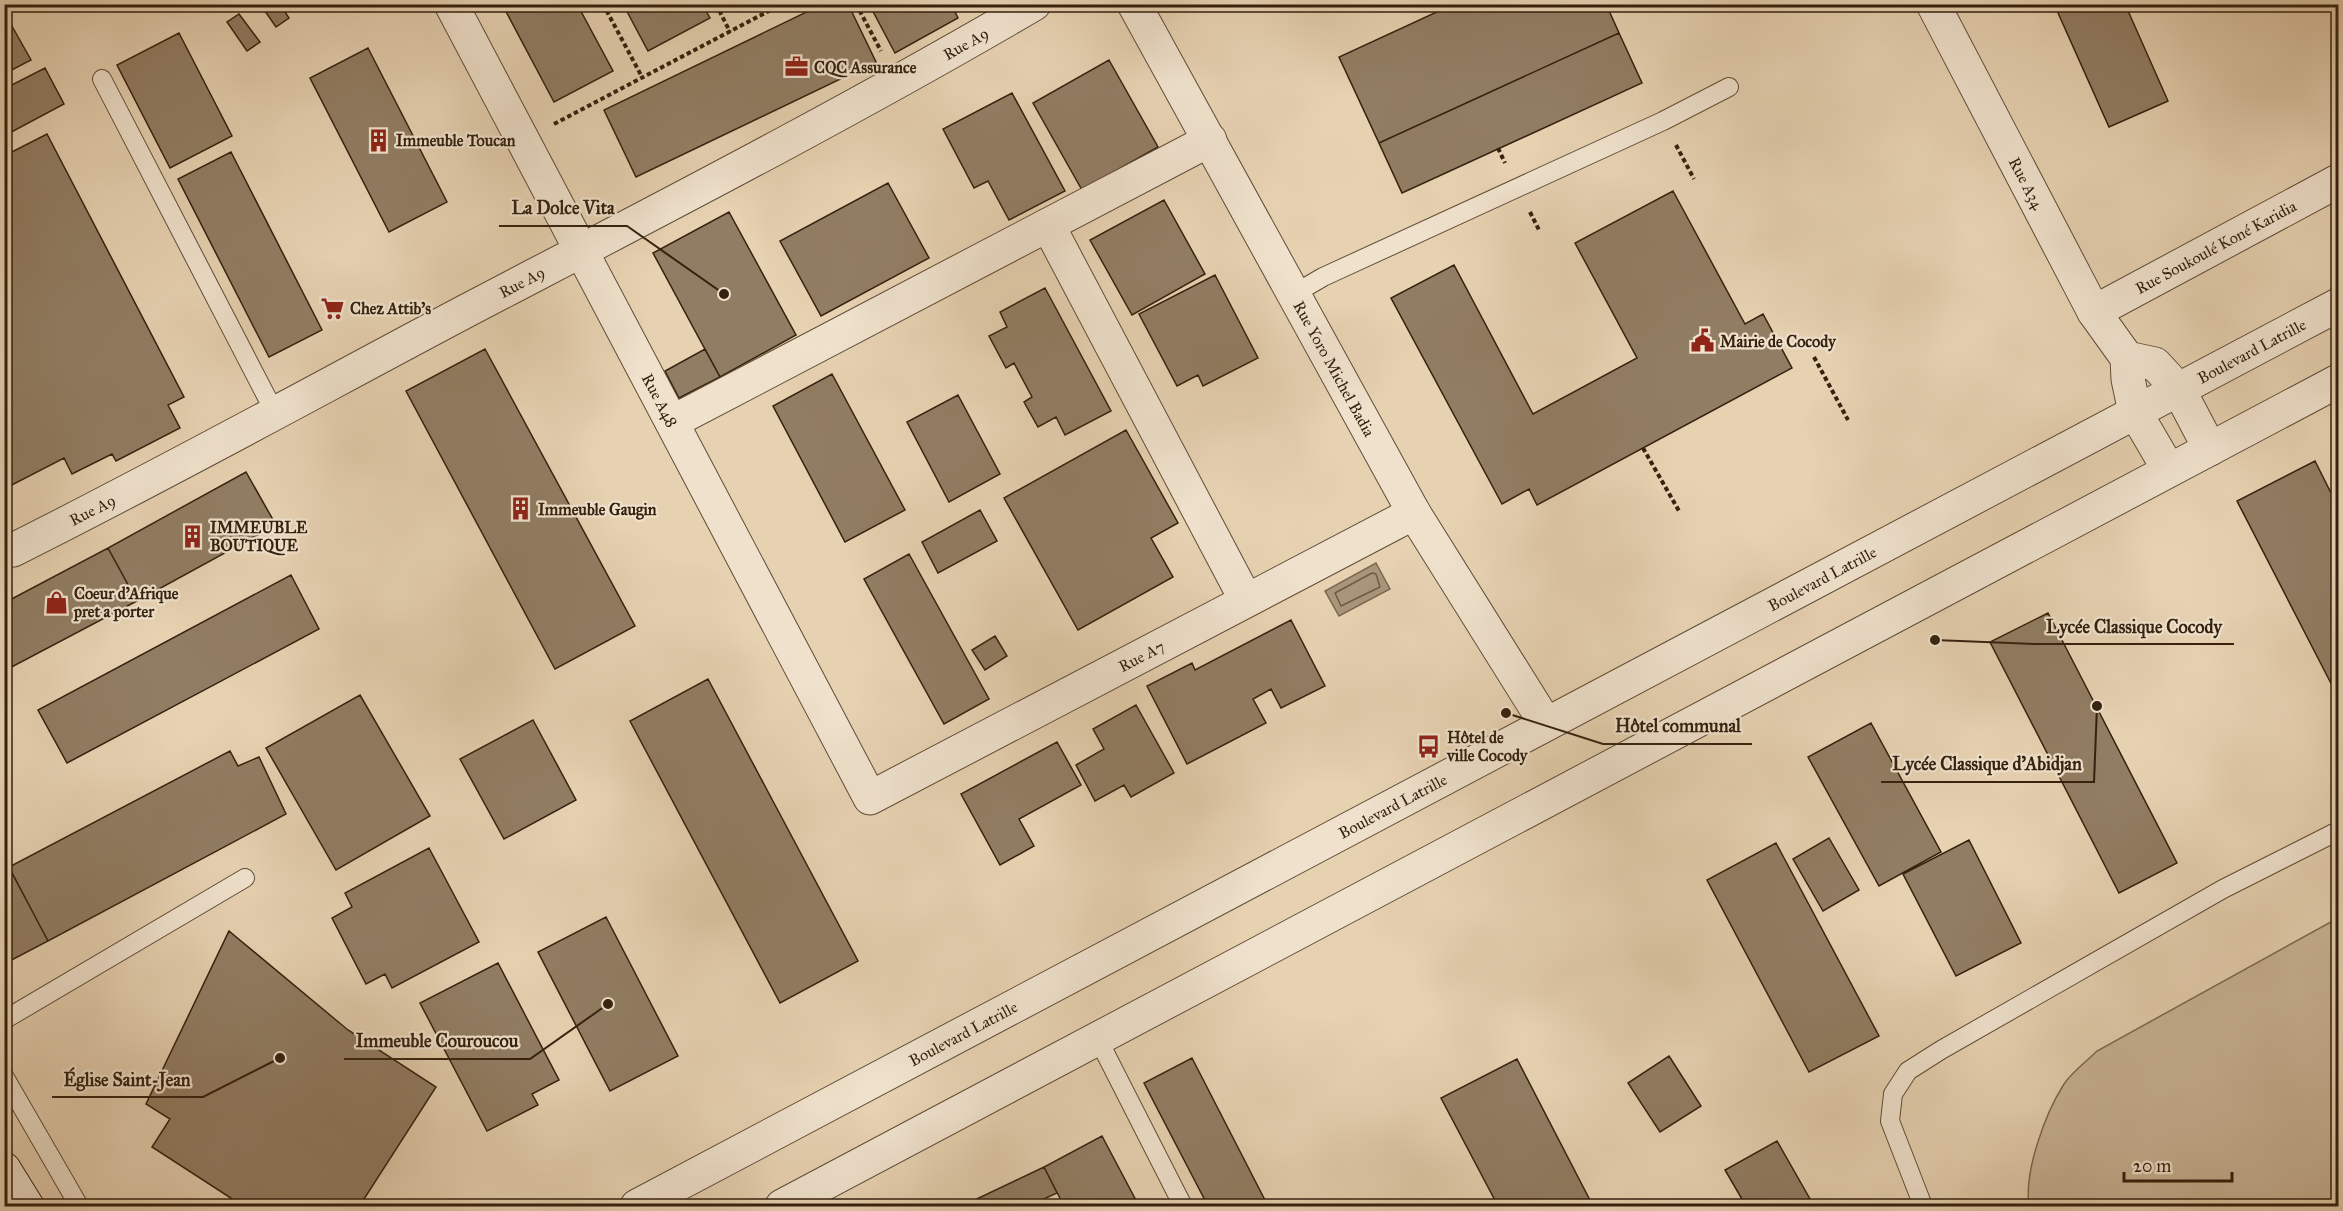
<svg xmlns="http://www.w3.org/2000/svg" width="2343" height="1211" viewBox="0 0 2343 1211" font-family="'IM FELL Great Primer',serif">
  <rect width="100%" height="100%" fill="#e6d1b1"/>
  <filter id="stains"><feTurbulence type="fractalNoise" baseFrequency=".00333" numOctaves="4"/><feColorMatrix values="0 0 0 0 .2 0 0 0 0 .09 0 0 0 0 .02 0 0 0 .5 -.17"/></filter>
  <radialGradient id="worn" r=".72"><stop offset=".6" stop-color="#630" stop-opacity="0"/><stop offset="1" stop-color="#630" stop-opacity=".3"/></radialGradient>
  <path fill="#c8b395" stroke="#7e6a52" stroke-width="1.5" d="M2338 918V1206H2029C2024 1171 2045 1114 2064 1084 2072 1072 2087 1061 2097 1051Z"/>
  <path fill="#a9957a" stroke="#7a674f" stroke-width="1.5" d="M1376 563 1390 589 1339 616 1325 591Z"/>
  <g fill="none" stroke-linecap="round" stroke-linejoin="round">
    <path stroke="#6e5b44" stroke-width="1.5" d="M1372 573 1376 574 1380 587 1341 606 1335 593Z"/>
  </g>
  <path fill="#917d63" stroke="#34210e" stroke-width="1.5" d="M260 4H280L289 18 276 27Z
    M502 4H577L613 71 554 102Z
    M623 4H702L710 18 648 51Z
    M823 4H848L876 62 636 177 604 110Z
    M869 4H951L958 18 895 53Z
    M1454 4H1606L1619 33 1379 143 1339 57Z
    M2054 4H2125L2168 101 2109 127Z
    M4 12 31 60 4 74Z
    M239 14 260 42 247 51 227 22Z
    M179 33 232 136 170 168 117 65Z
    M1619 33 1642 83 1402 193 1379 143Z
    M368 48 447 202 389 232 310 78Z
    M1109 60 1158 147 1082 190 1033 103Z
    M45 68 64 104 4 136V84L6 88Z
    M1012 93 1065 191 1009 220 988 181 974 188 943 129Z
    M47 134 184 397 168 405 180 428 116 461 112 454 72 474 64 458 4 489V156Z
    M231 152 322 330 269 357 178 179Z
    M888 183 929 258 821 316 780 241Z
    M1673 191 1745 324 1763 314 1792 368 1537 505 1529 489 1502 504 1391 298 1454 265 1533 414 1637 358 1575 243Z
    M1164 200 1205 274 1132 315 1090 240Z
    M729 212 796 335 720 377 653 253Z
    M1215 275 1258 358 1203 386 1198 375 1177 386 1139 314Z
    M1045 288 1111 411 1065 435 1056 417 1038 427 1024 402 1032 397 1014 363 1006 368 989 336 1007 327 1000 312Z
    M485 349 635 626 555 669 406 391Z
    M705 349 720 377 679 398 665 371Z
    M832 374 905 510 845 542 773 406Z
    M958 395 1000 474 949 502 907 422Z
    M1126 430 1178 523 1151 538 1173 577 1078 630 1004 498Z
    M2315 461 2338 507V697L2237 501Z
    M246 472 276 525 137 601 108 548Z
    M980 510 997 541 938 573 922 542Z
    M108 548 137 601 4 671V603Z
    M909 554 989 699 944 724 864 579Z
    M291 575 319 629 67 763 38 710Z
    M2048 613 2177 863 2119 893 1990 642Z
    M1291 620 1325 686 1281 708 1271 689 1253 699 1266 723 1187 764 1147 686 1192 663 1195 670Z
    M995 636 1007 656 985 670 972 650Z
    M708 679 858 961 780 1003 630 721Z
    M360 695 430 816 336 870 266 748Z
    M1136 705 1174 773 1131 797 1124 785 1095 801 1076 765 1104 749 1093 729Z
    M533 720 576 800 504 839 460 759Z
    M1871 723 1941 852 1879 886 1808 757Z
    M1057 742 1081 785 1019 819 1034 846 1000 865 961 794Z
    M230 751 238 766 259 757 286 814 48 941 9 867Z
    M230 751 238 766 259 757 286 814 48 941 9 867Z
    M1829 838 1859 890 1823 911 1793 859Z
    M1969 840 2021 943 1956 976 1903 874Z
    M1776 843 1879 1036 1809 1072 1707 880Z
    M429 848 479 942 392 988 385 974 366 984 332 918 352 907 345 893Z
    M4 858 48 941 4 964Z
    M606 917 678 1056 610 1091 538 952Z
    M229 931 348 1030 436 1087 364 1199 336 1206H243L152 1147 170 1119 146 1104Z
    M498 963 559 1080 532 1094 538 1105 487 1131 420 1003Z
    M1669 1056 1701 1106 1660 1132 1628 1083Z
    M1192 1058 1268 1206H1208L1144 1083Z
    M1517 1059 1593 1206H1498L1441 1098Z
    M1102 1136 1139 1206H1064L1044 1167Z
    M1777 1141 1814 1206H1746L1725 1170Z
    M1044 1167 1057 1193 1029 1206H962Z"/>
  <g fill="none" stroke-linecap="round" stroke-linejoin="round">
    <defs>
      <path id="service" d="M102 79 275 413
        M1294 294 1323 277 1663 121 1729 87
        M4 1020 245 878
        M1098 1039 1183 1206
        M4 1076 79 1206
        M1923 1206 1890 1121 1893 1094 1908 1071 1941 1050 2223 889 2338 831"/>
      <g id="minor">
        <path id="s1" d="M451 4 870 798 1414 513"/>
        <path id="s2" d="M1134 4 1414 513 1546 724"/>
        <path id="s3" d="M1933 4 2094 312 2127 358 2128 379 2135 412 2169 470"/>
        <path d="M1048 225 1246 600"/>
        <path id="s4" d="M2094 312 2338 181"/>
        <path d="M2127 358 2155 364 2179 390 2210 449"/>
        <path d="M672 422 1210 140"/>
        <path id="s5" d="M4 551 13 550C165 474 315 391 466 311 657 211 848 113 1034 4"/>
      </g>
      <g id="tertiary">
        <path id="s6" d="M637 1206 2338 305"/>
        <path d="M782 1206 2338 381"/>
      </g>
      <path id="secondary" d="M4 1169 27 1206"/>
    </defs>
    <use href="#service" stroke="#604d37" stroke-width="20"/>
    <use href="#minor" stroke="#604d37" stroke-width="35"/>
    <use href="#tertiary" stroke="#604d37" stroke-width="35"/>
    <use href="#secondary" stroke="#34210e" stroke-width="35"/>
    <path stroke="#34210e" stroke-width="4" stroke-dasharray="4.5 3" stroke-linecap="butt" d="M603 4 642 77
      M716 4 730 32
      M856 4 881 51
      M554 124 782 4
      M1676 145 1694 179
      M1498 148 1505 163
      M1530 212 1539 230
      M1814 357 1848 420
      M1643 448 1679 511"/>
    <use href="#service" stroke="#efe1cc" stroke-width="18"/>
    <use href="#minor" stroke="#efe1cc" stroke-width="33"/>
    <use href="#tertiary" stroke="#efe1cc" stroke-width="33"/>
    <use href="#secondary" stroke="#efe1cc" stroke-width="33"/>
  </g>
  <defs>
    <symbol id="office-bare" viewBox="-9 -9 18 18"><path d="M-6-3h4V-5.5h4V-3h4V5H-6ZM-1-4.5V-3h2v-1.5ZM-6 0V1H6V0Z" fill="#8f2418" stroke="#efe1cc" stroke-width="2.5" paint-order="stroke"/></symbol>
    <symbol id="building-bare" viewBox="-9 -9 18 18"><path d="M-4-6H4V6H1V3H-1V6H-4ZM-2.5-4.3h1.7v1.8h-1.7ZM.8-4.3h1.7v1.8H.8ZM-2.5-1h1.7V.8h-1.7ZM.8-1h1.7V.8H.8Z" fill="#8f2418" stroke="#efe1cc" stroke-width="2.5" paint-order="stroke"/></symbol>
    <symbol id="supermarket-bare" viewBox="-9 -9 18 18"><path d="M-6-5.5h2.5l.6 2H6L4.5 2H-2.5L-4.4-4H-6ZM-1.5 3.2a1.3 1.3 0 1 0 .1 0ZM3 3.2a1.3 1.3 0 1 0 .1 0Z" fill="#8f2418" stroke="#efe1cc" stroke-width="2.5" paint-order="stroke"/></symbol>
    <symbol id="civic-bare" viewBox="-9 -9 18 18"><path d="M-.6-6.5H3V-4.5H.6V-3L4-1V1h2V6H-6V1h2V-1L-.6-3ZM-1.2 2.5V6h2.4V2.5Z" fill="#8f2418" stroke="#efe1cc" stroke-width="2.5" paint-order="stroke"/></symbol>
    <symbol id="shop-bare" viewBox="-9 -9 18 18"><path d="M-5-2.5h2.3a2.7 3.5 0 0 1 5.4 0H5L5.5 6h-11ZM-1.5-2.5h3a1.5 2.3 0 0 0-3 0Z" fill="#8f2418" stroke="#efe1cc" stroke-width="2.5" paint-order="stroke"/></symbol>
    <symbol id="bus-bare" viewBox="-9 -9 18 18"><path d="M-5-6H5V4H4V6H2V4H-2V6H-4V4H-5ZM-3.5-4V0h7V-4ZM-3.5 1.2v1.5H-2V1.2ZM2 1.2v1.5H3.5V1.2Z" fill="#8f2418" stroke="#efe1cc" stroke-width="2.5" paint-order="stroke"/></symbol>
  </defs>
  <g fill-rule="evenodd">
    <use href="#office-bare" x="780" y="50" width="33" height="33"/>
    <use href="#building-bare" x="362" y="124" width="33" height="33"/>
    <use href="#supermarket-bare" x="316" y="292" width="33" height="33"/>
    <use href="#civic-bare" x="1686" y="324" width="33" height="33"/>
    <use href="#building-bare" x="504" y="492" width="33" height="33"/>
    <use href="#building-bare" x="176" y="520" width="33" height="33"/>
    <use href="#shop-bare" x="40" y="586" width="33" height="33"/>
    <use href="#bus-bare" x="1412" y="730" width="33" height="33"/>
  </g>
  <g text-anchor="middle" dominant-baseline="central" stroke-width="4.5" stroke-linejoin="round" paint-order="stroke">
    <g font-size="16" fill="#34210e" stroke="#efe1cc">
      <text stroke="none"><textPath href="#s5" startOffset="1088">Rue A9</textPath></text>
      <text stroke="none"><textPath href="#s3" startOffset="202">Rue A34</textPath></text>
      <text stroke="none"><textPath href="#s4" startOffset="138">Rue Soukoulé Koné Karidia</textPath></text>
      <text stroke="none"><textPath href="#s5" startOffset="584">Rue A9</textPath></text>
      <text stroke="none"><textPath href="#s6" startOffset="1827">Boulevard Latrille</textPath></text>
      <text stroke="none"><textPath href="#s2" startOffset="416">Rue Yoro Michel Badia</textPath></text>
      <text stroke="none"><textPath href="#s1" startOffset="448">Rue A48</textPath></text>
      <text stroke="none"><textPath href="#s5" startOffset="98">Rue A9</textPath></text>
      <text stroke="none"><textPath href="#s6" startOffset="1341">Boulevard Latrille</textPath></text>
      <text stroke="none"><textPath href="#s1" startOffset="1204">Rue A7</textPath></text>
      <text stroke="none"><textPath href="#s6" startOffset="855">Boulevard Latrille</textPath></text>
      <text stroke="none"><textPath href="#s6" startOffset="369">Boulevard Latrille</textPath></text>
    </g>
    <g font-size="16" font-weight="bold" fill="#34210e" stroke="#efe1cc" text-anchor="start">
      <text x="814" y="67">CQC Assurance</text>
      <text x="396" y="140">Immeuble Toucan</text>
      <text x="350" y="308">Chez Attib's</text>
      <text x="1720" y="341">Mairie de Cocody</text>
      <text x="538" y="509">Immeuble Gaugin</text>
      <text x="210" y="527">IMMEUBLE<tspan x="210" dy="18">BOUTIQUE</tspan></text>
      <text x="74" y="593">Coeur d'Afrique<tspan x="74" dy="18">pret a porter</tspan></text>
      <text x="1447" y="737">Hôtel de<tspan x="1447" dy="18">ville Cocody</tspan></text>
    </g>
  </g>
  <path fill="none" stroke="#34210e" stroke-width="2" d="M724 294L627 226H499M1935 640L2034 644H2234M1506 713L1603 744H1752M2097 706L2094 782H1881M608 1004L530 1059H344M280 1058L203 1097H52"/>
  <g fill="#34210e" stroke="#efe1cc" stroke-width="2">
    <circle cx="724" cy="294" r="6"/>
    <circle cx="1935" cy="640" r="6"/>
    <circle cx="1506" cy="713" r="6"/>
    <circle cx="2097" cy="706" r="6"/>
    <circle cx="608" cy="1004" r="6"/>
    <circle cx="280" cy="1058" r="6"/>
  </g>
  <g font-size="18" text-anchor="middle" font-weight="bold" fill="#34210e" stroke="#efe1cc" stroke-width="4.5" stroke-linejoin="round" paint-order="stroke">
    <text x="563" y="214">La Dolce Vita</text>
    <text x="2134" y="633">Lycée Classique Cocody</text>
    <text x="1678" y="732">Hôtel communal</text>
    <text x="1987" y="770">Lycée Classique d'Abidjan</text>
    <text x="437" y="1047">Immeuble Couroucou</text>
    <text x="127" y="1086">Église Saint-Jean</text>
  </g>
  <rect width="2343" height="1211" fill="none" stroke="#e6d1b1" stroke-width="24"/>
  <rect x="6" y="6" width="2331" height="1199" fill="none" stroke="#34210e" stroke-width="3"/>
  <rect x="12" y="12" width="2319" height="1187" fill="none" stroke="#34210e" stroke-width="1.5"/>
  <path d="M2124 1172v9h108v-9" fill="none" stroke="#34210e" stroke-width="3"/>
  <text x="2133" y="1172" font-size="18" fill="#34210e" stroke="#efe1cc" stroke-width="4.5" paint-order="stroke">20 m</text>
  <rect width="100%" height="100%" filter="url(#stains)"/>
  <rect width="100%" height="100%" fill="url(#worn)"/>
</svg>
